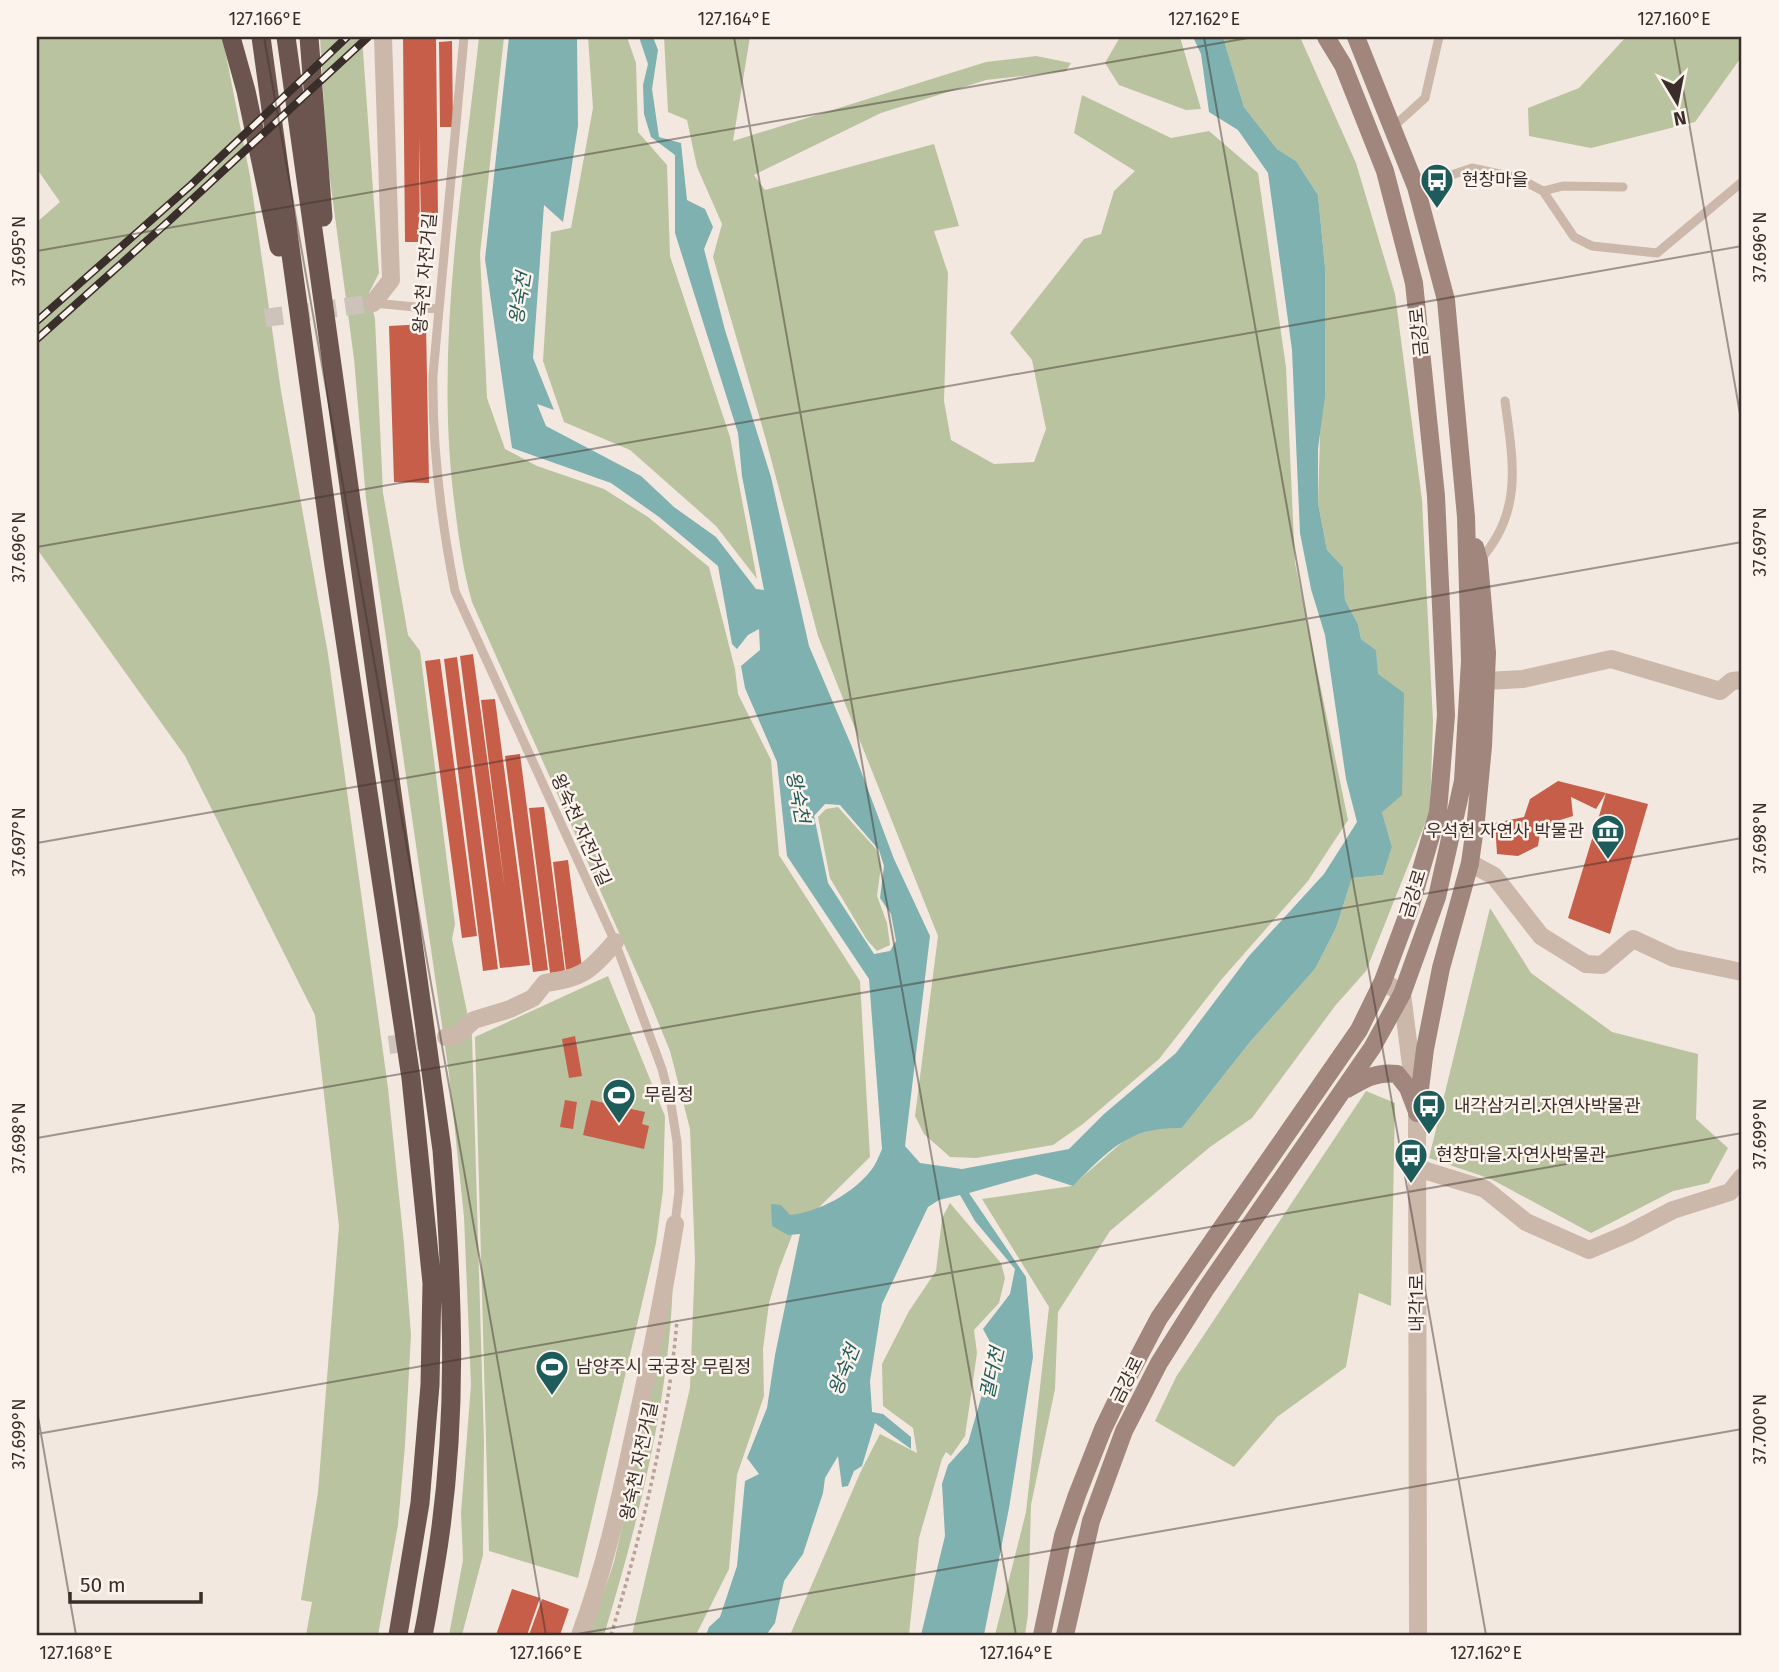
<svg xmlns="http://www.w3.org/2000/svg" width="1779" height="1672" viewBox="0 0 1779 1672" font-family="'Fira Sans','Noto Sans KR',sans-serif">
  <rect width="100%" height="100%" fill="#f3e8df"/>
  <path fill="#bac39f" d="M37 37H221L224 45 250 176 281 391 328 654 388 1088 404 1244 411 1335 405 1445 398 1525 378 1635H306L312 1602 301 1600 318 1492 339 1226 315 1015 185 756 37 549V222L60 202 37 169Z
    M320 37H362L379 273 369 293 375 319 383 493 408 635 420 651 455 924 452 939 472 1036 484 1441 483 1555 462 1635H449L463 1560 461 1513 471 1385 464 1217 449 1074 366 499 354 359 327 157Z
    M479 37H504L480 254 487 398 505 449 537 466 604 489 648 517 709 567 735 669 738 694 771 760 779 855 860 981 870 1157 793 1233 779 1269 769 1303 763 1349 764 1396 737 1475 729 1569 696 1635H632L690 1388 695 1260 690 1129 670 1051 652 1007 472 602C463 570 459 540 455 508 434 350 462 194 479 37Z
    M588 37H627L636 63 638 132 667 165 670 256 730 437 757 579 716 526 630 450 564 422 543 361 551 232 571 228 593 108Z
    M664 37H750L733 141 986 62 1036 56 1071 63 1066 71 986 80 881 113 754 175 765 190 934 144 959 226 934 231 948 273 944 401 951 440 994 464 1034 462 1046 429 1032 360 1010 333 1084 239 1101 234 1114 191 1135 171 1074 133 1082 95 1171 138 1209 131 1258 173 1286 367 1295 563 1348 820 1308 881 1221 980 1159 1059 1083 1124 1053 1145 976 1158 950 1157 924 1134 915 1116 938 936 818 636 766 440 713 257 722 224 697 167 687 120 668 112Z
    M1120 37H1180L1201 109 1186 110 1119 85 1105 63Z
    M1223 37H1300L1356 163 1395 294 1422 500 1433 721 1430 811 1366 971 1335 1006 1252 1118 1210 1147 1110 1231 1058 1312 1055 1389 1031 1505 1028 1614 1025 1635H995L1026 1512 1049 1307 982 1199 1072 1186 1127 1138 1158 1128H1182L1250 1042 1315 969 1336 928 1352 878 1383 875 1392 847 1382 812 1376 650 1361 639 1358 624 1345 600 1343 567 1327 550 1318 503 1325 267 1318 195 1296 161 1277 149 1244 107Z
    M1626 37H1742V56L1695 122 1591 148 1529 136 1528 108 1579 88Z
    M838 807 876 849 881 866 877 896 887 923 890 945 877 951 867 940 830 878 818 817 826 809Z
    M1490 908 1531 973 1612 1032 1698 1054 1696 1119 1728 1148 1709 1183 1673 1191 1591 1233 1491 1179 1429 1158Z
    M608 976 665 1116 663 1190 656 1243 578 1578 489 1551 475 1037Z
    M1366 1091 1395 1103 1391 1306 1359 1293 1346 1367 1277 1417 1234 1467 1155 1421 1176 1377Z
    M950 1203 1001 1263 1005 1278 999 1303 974 1330 977 1353 965 1436 951 1456 946 1452 942 1459 919 1538 909 1635H790L861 1471 880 1434 917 1453 913 1428 883 1406 882 1364 909 1311 936 1271 942 1218Z
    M673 1277C670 1398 639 1519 604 1635H589L614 1562 644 1430Z"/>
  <path fill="#7eb1af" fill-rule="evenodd" d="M509 37H577L578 126 563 222 544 205 533 358 554 410 537 404 546 426 641 476 674 507 716 537 756 589 764 590 742 476 738 433 675 233V155L651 137 644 114 643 85 648 64 639 37H653L658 50 652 89 659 137 681 143 687 200 705 209 713 227 704 249 725 330 771 477 809 646 852 747 894 859 930 936 905 1146 920 1163 962 1169 1069 1149 1104 1114 1176 1053 1249 956 1324 874 1357 822 1346 779 1325 635 1311 589 1300 533 1292 350 1268 173 1238 130 1209 112 1201 54 1193 37H1223L1244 107 1277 149 1296 161 1318 195 1325 267V396L1318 449V503L1327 550 1343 567 1345 600 1358 624 1361 639 1376 650 1378 674 1404 693 1402 795 1382 812 1392 847 1383 875 1352 878 1336 928 1315 969 1250 1042 1182 1128C1128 1127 1109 1150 1073 1186L1036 1174 969 1193 1026 1277 1033 1357 1009 1508 984 1635H921L945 1536 942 1484 948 1465 968 1443 992 1360 989 1340 983 1329 1010 1294 1015 1269 975 1221 960 1195 939 1200 928 1207 882 1304 870 1381 872 1412 883 1414 911 1437V1449L875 1423 862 1466 854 1471 848 1486 842 1487 838 1456 825 1478 823 1493 803 1554 784 1581 775 1623 766 1635H706L709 1627 720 1617 737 1566 745 1481 759 1474 747 1458 767 1408 775 1355 800 1234 788 1235 772 1226 771 1204 781 1205 790 1215C819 1212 854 1193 872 1169 876 1164 879 1156 882 1149L869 979 787 856 777 762 745 688 741 666 760 650 759 629 748 635 737 649 732 644 718 566 659 517 611 483 512 448 485 259ZM825 804 840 805 879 850 884 866 880 898 891 914 896 941 890 951 874 954 828 883 814 816Z"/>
  <path fill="#c75e49" d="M403 37H436L438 218 421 219 419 136 420 242H405Z
    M452 41 453 127H440L439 42Z
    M426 324 429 483 394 482 389 326Z
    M473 654 505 890 481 700 495 699 530 965 500 968 460 656Z
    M457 657 498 969 483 971 444 659Z
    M440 659 477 936 462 938 425 661Z
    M520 754 548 970 533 972 505 756Z
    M1558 781 1606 793 1596 809 1571 797 1573 816 1541 826 1538 846 1518 856 1497 854 1495 823 1524 817 1530 799Z
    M1606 793 1648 804 1610 934 1568 918Z
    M544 807 565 971 550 973 529 808Z
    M568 860 582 968 566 970 553 862Z
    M575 1036 582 1076 569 1078 562 1039Z
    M565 1100 577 1102 573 1129 560 1127Z
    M591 1100 645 1112 642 1124 649 1126 644 1149 583 1135Z
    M512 1589 540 1598 527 1635H496Z
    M542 1599 569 1609 560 1635H529Z"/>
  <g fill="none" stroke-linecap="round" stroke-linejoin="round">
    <path stroke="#cec3bb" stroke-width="18" stroke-dasharray="18 9" stroke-linecap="butt" d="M265 318 373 303
      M389 1045 441 1038"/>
    <path stroke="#b8a195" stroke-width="3.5" stroke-dasharray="3.5 3.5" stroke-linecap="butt" d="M611 1635C642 1532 668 1428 677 1320"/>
    <path stroke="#ccb7ab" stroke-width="9" d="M464 37 433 375C432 447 441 520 455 591L615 942 662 1069 671 1104 677 1142 679 1191 675 1224
      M1393 127 1425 98 1439 37
      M1416 187 1472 168 1518 178 1543 191 1574 237 1592 246 1657 253 1742 182
      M1543 191 1563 186 1623 187
      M373 303 437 309
      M1479 561C1524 512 1513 461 1505 401"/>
    <path stroke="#ccb7ab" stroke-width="18" d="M373 303 391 280 383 37
      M1486 681 1523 679 1611 659 1720 691 1732 681 1742 680
      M1470 863 1494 876 1541 936 1586 964 1602 965 1633 939 1674 958 1742 972
      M1383 981 1402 994 1417 1113 1418 1635
      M446 1037 456 1036 474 1020 510 1009 533 998 545 983C583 978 590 971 615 942
      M1417 1168 1485 1189 1526 1222 1589 1250 1629 1233 1673 1210 1730 1192 1742 1177
      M580 1635C605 1568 620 1499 635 1429 650 1361 664 1293 675 1224"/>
    <path stroke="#a0867c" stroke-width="18" d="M1347 1089C1364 1079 1377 1071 1397 1074L1408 1088 1416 1109
      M1417 1113 1425 1049 1441 968 1470 863 1476 820 1483 746 1487 653 1479 561 1475 547
      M1042 1635 1063 1536 1077 1495 1103 1429 1130 1373 1159 1318 1359 1030 1383 981 1409 911 1438 812 1446 715 1436 496 1414 283 1385 171 1343 65 1326 37
      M1065 1635 1091 1521 1124 1431 1159 1363 1205 1290 1372 1048 1402 994 1437 897 1463 781 1470 661 1466 517 1446 300 1416 187 1356 37"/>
    <path stroke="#6c554e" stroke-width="19" d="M231 37 246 91 279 247
      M261 37 334 566 411 1078 432 1283 430 1385 420 1503 398 1635
      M286 37 442 1150C453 1292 459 1425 435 1567 431 1589 428 1613 423 1635
      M309 37 323 217"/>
    <defs>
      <path id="rail" d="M37 321 191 185 347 37
        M37 339 170 220 368 37"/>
    </defs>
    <use href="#rail" stroke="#3a2e2a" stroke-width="8"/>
    <use href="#rail" stroke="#fbf3ec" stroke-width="5" stroke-dasharray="16" stroke-linecap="butt"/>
  </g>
  <path fill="none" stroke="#3a2e2a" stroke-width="2" stroke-opacity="0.45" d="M264 37 546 1635M734 37 1016 1635M1204 37 1486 1635M1674 37 1742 425M37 251 1254 37M37 547 1742 246M37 843 1742 542M37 1138 1742 838M37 1411 76 1635M37 1434 1742 1133M572 1635 1742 1429"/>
  <defs>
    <symbol id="bus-pin" viewBox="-11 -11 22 30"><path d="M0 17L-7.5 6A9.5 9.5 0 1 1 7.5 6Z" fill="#1e5c5b" stroke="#fbf3ec"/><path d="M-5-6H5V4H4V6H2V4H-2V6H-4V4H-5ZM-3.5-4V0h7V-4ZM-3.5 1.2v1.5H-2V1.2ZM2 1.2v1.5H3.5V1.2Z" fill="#fff"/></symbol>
    <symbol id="museum-pin" viewBox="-11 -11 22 30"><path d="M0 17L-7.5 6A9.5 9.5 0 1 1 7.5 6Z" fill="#1e5c5b" stroke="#fbf3ec"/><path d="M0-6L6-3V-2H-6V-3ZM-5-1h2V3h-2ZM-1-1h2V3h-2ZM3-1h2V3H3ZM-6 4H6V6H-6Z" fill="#fff"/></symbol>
    <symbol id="stadium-pin" viewBox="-11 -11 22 30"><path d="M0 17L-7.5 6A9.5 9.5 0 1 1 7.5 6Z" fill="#1e5c5b" stroke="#fbf3ec"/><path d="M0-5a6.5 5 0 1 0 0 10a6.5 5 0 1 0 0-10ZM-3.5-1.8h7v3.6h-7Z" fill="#fff"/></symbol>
  </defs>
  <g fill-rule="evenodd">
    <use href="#bus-pin" x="1418" y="161" width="38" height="52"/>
    <use href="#museum-pin" x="1589" y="812" width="38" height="52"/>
    <use href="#stadium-pin" x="600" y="1076" width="38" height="52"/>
    <use href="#bus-pin" x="1410" y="1087" width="38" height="52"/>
    <use href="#bus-pin" x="1392" y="1136" width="38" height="52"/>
    <use href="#stadium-pin" x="533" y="1348" width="38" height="52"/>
  </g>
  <g text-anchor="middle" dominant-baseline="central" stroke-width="5" stroke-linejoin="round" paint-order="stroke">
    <g font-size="18" fill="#3a2e2a" stroke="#fbf3ec" text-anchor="start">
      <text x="1462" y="180">현창마을</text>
      <text x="1584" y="831" text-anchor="end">우석헌 자연사 박물관</text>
      <text x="644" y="1095">무림정</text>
      <text x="1454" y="1106">내각삼거리.자연사박물관</text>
      <text x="1436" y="1155">현창마을.자연사박물관</text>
      <text x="576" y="1367">남양주시 국궁장 무림정</text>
    </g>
    <g font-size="18" fill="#3a2e2a" stroke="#fbf3ec">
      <text transform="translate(425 273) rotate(-85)">왕숙천 자전거길</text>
      <text transform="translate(1419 332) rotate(-96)">금강로</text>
      <text transform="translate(581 830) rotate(66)">왕숙천 자전거길</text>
      <text transform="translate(1413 894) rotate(-73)">금강로</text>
      <text transform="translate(1417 1303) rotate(-90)">내각1로</text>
      <text transform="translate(1127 1380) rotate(-63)">금강로</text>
      <text transform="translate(639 1461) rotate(-78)">왕숙천 자전거길</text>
    </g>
    <g font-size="19" font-style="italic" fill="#1e5c5b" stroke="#fbf3ec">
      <text transform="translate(520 298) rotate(-81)">왕숙천</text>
      <text transform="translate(798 797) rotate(79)">왕숙천</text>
      <text transform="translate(844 1370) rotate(-68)">왕숙천</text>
      <text transform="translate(992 1373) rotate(-78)">궐터천</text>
    </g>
  </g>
  <rect width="1779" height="1672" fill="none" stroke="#fbf3ec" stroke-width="77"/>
  <g transform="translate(1677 102) rotate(170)" stroke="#fbf3ec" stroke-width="5" paint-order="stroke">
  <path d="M0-5L12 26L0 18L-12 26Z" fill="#3a2e2a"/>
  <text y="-10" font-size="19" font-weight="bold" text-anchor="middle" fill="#3a2e2a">N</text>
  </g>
  <path d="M70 1592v10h131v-10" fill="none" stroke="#3a2e2a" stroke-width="3.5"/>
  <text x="80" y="1592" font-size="21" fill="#3a2e2a" stroke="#fbf3ec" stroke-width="5" paint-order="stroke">50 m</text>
  <rect x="38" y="38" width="1702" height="1596" fill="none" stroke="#3a2e2a" stroke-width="2.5"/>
  <g font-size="18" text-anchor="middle" fill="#3a2e2a">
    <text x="265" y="25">127.166°E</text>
    <text x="734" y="25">127.164°E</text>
    <text x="1204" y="25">127.162°E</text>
    <text x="1674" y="25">127.160°E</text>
    <text transform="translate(1760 247) rotate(-90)" y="6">37.696°N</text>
    <text transform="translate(19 251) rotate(-90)" y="6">37.695°N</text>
    <text transform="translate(1760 542) rotate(-90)" y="6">37.697°N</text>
    <text transform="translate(19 547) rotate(-90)" y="6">37.696°N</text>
    <text transform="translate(1760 838) rotate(-90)" y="6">37.698°N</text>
    <text transform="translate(19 842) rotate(-90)" y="6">37.697°N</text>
    <text transform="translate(1760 1134) rotate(-90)" y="6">37.699°N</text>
    <text transform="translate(19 1138) rotate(-90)" y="6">37.698°N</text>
    <text transform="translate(1760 1429) rotate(-90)" y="6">37.700°N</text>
    <text transform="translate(19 1434) rotate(-90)" y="6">37.699°N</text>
    <text x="76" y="1659">127.168°E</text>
    <text x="546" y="1659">127.166°E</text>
    <text x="1016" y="1659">127.164°E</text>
    <text x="1486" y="1659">127.162°E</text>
  </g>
</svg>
